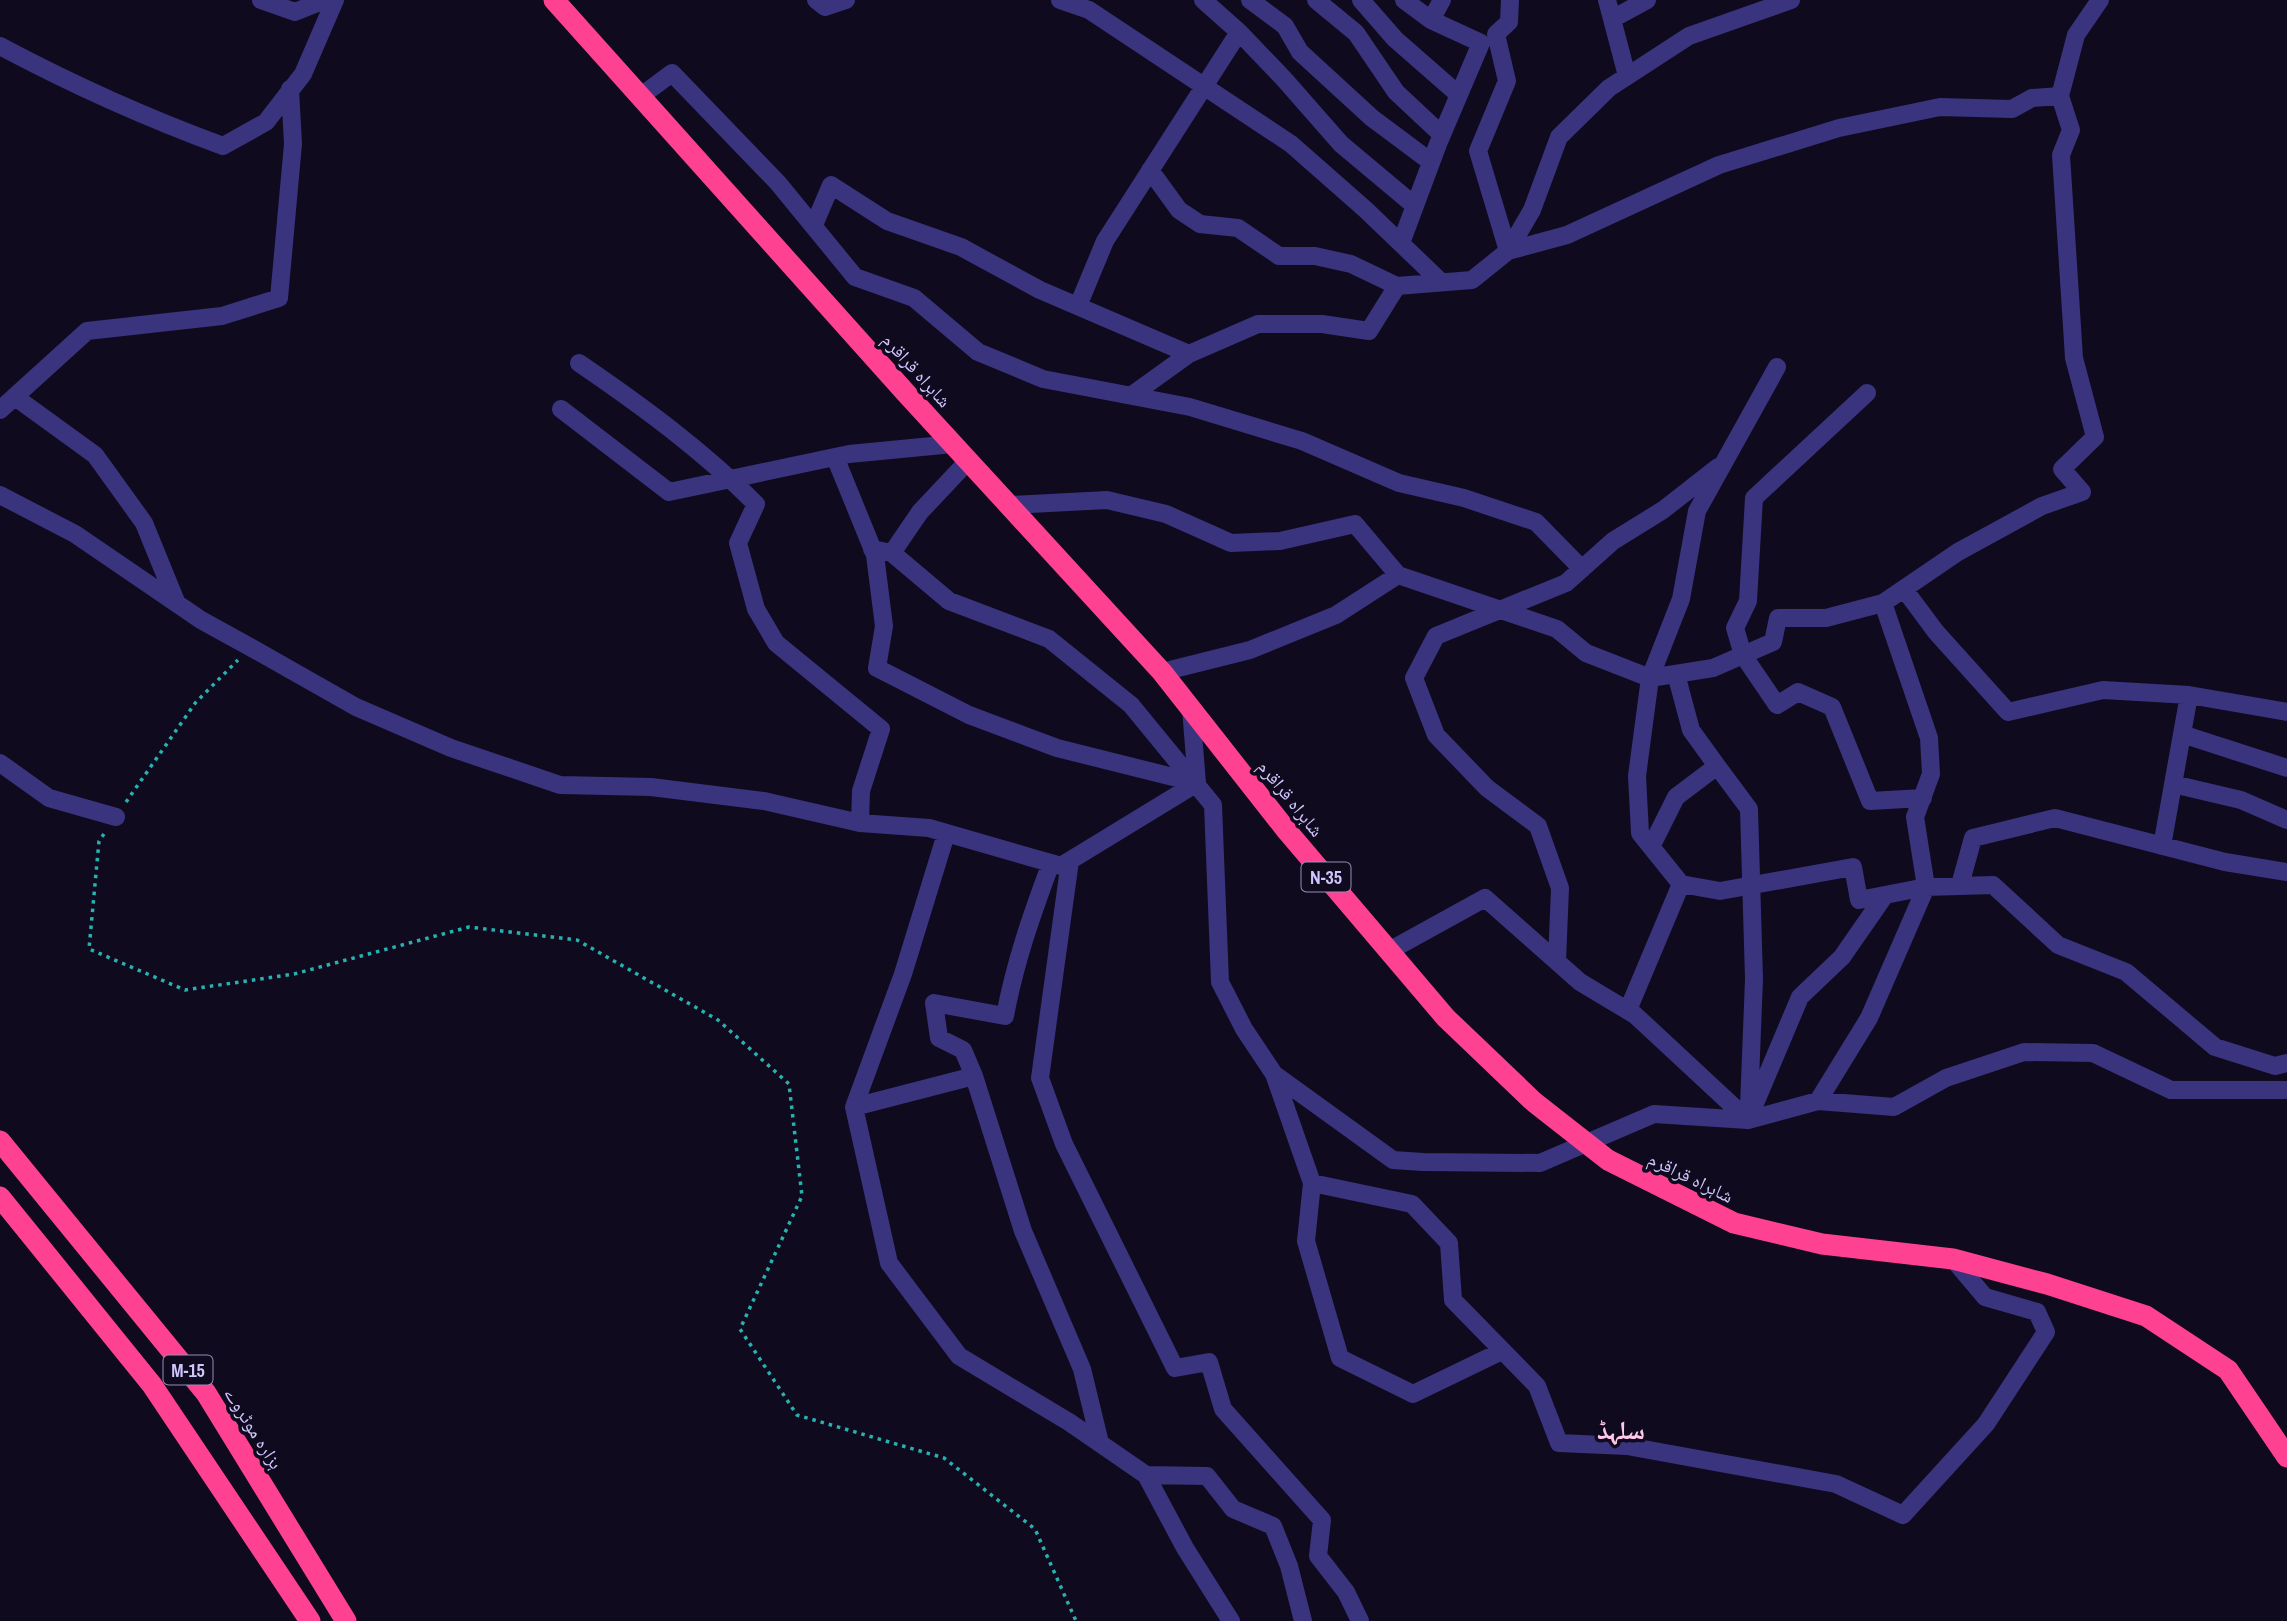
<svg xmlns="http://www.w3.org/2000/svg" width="2287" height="1621" viewBox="0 0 2287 1621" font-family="'Archivo Narrow','Noto Naskh Arabic',sans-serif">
  <rect width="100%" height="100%" fill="#0f0a1d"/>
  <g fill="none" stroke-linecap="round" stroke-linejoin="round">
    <path stroke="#27b2b2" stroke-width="3.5" stroke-dasharray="3.5 5" stroke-linecap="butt" d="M126 802 196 702 238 660
      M104 834 99 841 89 949 185 990 294 974 469 927 577 940 718 1020 789 1084 802 1196 740 1329 797 1415 944 1458 1035 1529 1076 1621"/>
    <path stroke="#3a337e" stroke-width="18" d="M261 0 295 12 325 0
      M816 0 825 7 846 0
      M1060 0 1089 10 1291 144 1366 210 1441 282
      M1250 0 1285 26 1300 52 1372 118 1431 162
      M1316 0 1356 33 1396 92 1442 135
      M1361 0 1395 39 1459 95
      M1607 0 1627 76
      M1612 19 1647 0
      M1431 20 1442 0
      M1239 32 1284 79 1341 144 1415 206
      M0 46C75 86 144 117 223 146L266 122 303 74 335 0
      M641 96 672 73 778 183 855 277 914 298 978 352 1043 379 1190 407 1302 441 1399 483 1464 498 1536 522 1582 569
      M1150 170 1179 210 1200 224 1238 228 1279 256H1315L1351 264 1397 286
      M814 225 831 185 887 221 961 247 1040 290 1189 354
      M1401 243 1438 144 1481 43 1431 20 1404 0
      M1508 251 1532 210 1559 137 1609 88 1689 36 1791 0
      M1508 251 1478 151 1507 81 1496 34 1509 22 1510 0
      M1078 306 1105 241 1239 32 1203 0
      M579 363C642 406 702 450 756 504L738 543 756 609 776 643 881 729 861 791 860 823
      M1777 367 1697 511 1681 599 1650 678 1637 776 1640 833 1681 884 1720 891 1853 867 1859 900 1926 887 1993 885 2058 945 2126 972 2215 1047 2275 1066 2287 1063
      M1867 393 1754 498 1748 601 1735 628 1743 655 1777 705 1798 692 1832 707 1870 801 1923 798
      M1132 395 1189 354 1258 324H1322L1369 331 1397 286 1472 280 1508 251 1567 235 1719 165 1839 128 1940 107 2012 109 2032 98 2060 96
      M15 397 95 455 144 523 177 604
      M561 409 669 492 849 454 953 444
      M0 410 87 331 222 316 279 298 293 144 290 89
      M835 457 875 555 884 626 877 668 969 715 1057 748 1197 783
      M0 495 75 534 201 620 250 647 356 707 451 748 560 785 651 787 764 801 860 823 929 828 1061 866 1197 783 1191 709
      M1009 505 1107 500 1166 514 1231 543 1280 541 1355 524 1398 575
      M872 549 892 553 949 601 1049 639 1131 705 1213 805 1220 982 1244 1029 1274 1074 1312 1183 1412 1204 1449 1243 1453 1300 1537 1386 1559 1443 1627 1446 1836 1484 1903 1515 1986 1424 2046 1332 2037 1312 1985 1297 1953 1259
      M892 553 920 512 968 461
      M1904 589 1936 632 2008 712 2103 690 2189 695 2287 712
      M1162 672 1250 650 1336 615 1398 575 1557 629 1586 653 1650 678 1713 668 1773 642 1778 618H1826L1883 603
      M2182 734 2287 768
      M0 763 49 798 116 817
      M1717 766 1749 809 1754 979 1749 1106
      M2173 784 2241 800 2287 820
      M946 834 903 974 854 1107 889 1263 959 1356 1069 1422 1146 1475 1185 1548 1231 1621
      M2162 846 2189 695
      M1651 847 1676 797 1717 766 1691 730 1676 674
      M1070 861 1040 1078 1064 1144 1175 1368 1209 1362 1223 1409 1322 1520 1318 1556 1346 1592 1360 1621
      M1960 885 1973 838 2055 818 2225 862 2287 872
      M1389 951 1485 898 1580 982 1635 1015 1748 1120 1800 997 1842 957 1885 895
      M1557 962 1560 888 1538 826 1487 788 1436 735 1414 678 1436 636 1566 583 1613 541 1663 510 1718 467
      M1628 1010 1681 884
      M1274 1074 1393 1160 1423 1162 1540 1163 1654 1114 1748 1120 1818 1101 1869 1018 1926 887 1915 817 1931 774 1929 738 1883 603 1958 552 2042 506 2082 492 2062 469 2095 437 2074 358 2061 155 2071 130 2060 96 2076 35 2100 0
      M974 1076 1023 1231 1082 1369 1100 1443
      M1818 1101 1894 1107 1946 1078 2024 1052 2093 1053 2171 1090H2287
      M854 1107 974 1076 963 1050 939 1038 934 1003 1005 1016C1015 962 1032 914 1051 863
      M1312 1183 1306 1241 1340 1358 1413 1394 1502 1351
      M1146 1475 1207 1476 1233 1509 1273 1526 1289 1566 1303 1621"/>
    <path stroke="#ff4191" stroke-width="21" d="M554 0 905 392 1162 672 1287 831 1446 1018 1534 1102 1608 1160 1734 1223 1822 1244 1953 1259 2047 1284 2146 1316 2228 1370 2287 1457
      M0 1141 206 1393 346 1621
      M0 1197 152 1385 310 1621"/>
  </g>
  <g text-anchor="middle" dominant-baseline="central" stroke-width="7" stroke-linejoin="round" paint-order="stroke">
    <g fill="#0f0a1d" stroke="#968ebb" stroke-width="2">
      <rect x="1301.5" y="862.5" width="49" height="29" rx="5"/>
      <rect x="163.5" y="1355.5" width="49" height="29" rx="5"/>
    </g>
    <g font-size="18" font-weight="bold" fill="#d0c6ff">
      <text x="1326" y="877">N-35</text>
      <text x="188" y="1370">M-15</text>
    </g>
    <g font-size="19" fill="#d0c6ff" stroke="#0f0a1d">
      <text transform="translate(917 370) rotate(48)">شاہراہ قراقرم</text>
      <text transform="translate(1291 798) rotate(51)">شاہراہ قراقرم</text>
      <text transform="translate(1691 1177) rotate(26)">شاہراہ قراقرم</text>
      <text transform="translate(254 1428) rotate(58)">ہزارہ موٹروے</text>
    </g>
    <g font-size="26" font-weight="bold" fill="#ffc8e8" stroke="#0f0a1d">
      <text x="1621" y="1429">سلہڈ</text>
    </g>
  </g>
</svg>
